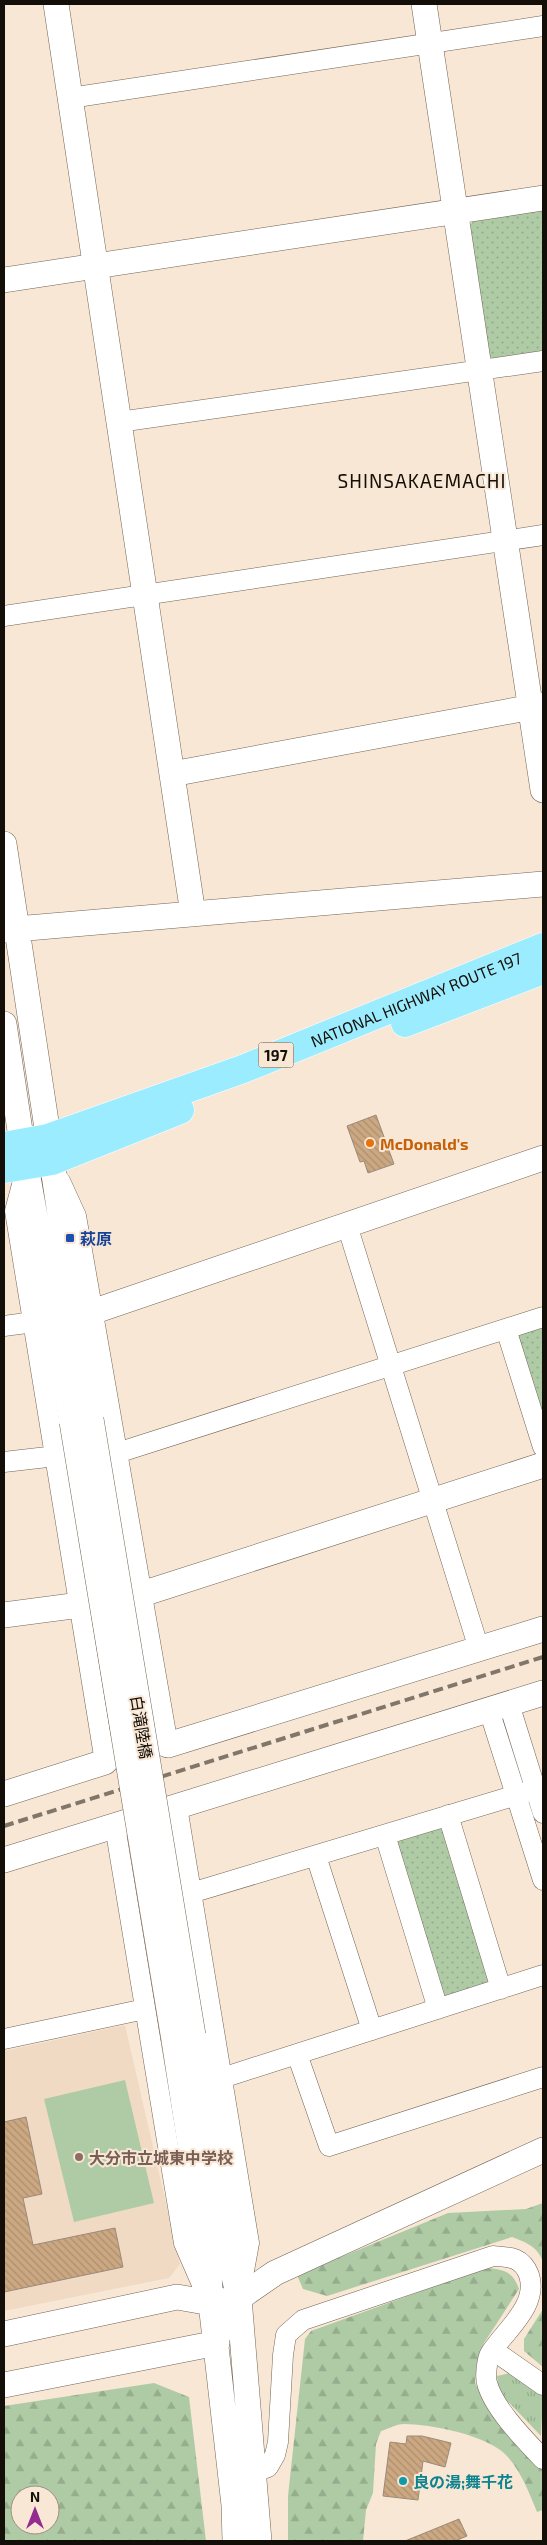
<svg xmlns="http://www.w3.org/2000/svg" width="547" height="2545" viewBox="0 0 547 2545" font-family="'Exo 2','Noto Sans JP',sans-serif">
  <defs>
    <pattern id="grass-tufts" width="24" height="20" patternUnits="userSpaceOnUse" patternTransform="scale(1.25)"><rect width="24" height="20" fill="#aecba6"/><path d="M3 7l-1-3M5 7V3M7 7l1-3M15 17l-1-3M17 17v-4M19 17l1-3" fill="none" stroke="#95ad8d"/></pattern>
    <pattern id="forest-firs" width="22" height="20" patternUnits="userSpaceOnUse" patternTransform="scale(1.25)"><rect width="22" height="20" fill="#aecba6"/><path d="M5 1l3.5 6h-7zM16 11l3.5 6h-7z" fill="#95ad8d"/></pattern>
    <pattern id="park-dots" width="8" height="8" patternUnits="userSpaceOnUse" patternTransform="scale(1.25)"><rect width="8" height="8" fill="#aecba6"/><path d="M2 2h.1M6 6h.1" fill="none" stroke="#95ad8d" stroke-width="1.8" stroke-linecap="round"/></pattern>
    <pattern id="building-back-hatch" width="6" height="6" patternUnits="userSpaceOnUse" patternTransform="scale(1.25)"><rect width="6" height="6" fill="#cba782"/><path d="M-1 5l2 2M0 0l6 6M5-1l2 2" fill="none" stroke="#ad8f6f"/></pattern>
  </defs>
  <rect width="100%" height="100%" fill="#f8e7d5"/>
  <path fill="#f1dac3" d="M125 2025 180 2264 169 2278 4 2311V2051Z"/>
  <path fill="url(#grass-tufts)" d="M515 2372 543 2393 541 2436 499 2392 497 2376Z"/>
  <path fill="url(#forest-firs)" fill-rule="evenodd" d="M543 2203V2262C538 2247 526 2242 512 2237L327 2296 303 2289 297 2275 448 2213 526 2209Z
    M485 2268C503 2269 513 2271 519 2289L484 2343 477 2362 475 2383 483 2396 543 2463V2510L537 2512C529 2492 521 2471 506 2455 487 2435 430 2424 404 2424 396 2424 388 2429 381 2431L376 2444 373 2493 366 2510 363 2541H288V2496L305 2339 311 2331Z
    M543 2309V2367L524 2351V2339Z
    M154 2383 189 2397 206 2541H4V2406ZM20 2495H50V2525H20Z"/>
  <path fill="url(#park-dots)" d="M543 208V354L497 361 489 356 469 226 476 218Z
    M543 1325V1428L513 1335Z
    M439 1823 446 1827 493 1977 490 1987 451 1999 441 1995 392 1844 397 1836Z"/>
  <path fill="#aecba6" d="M125 2080 154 2203 74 2222 44 2099Z"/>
  <path fill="url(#building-back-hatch)" stroke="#9a8b7a" d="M376 1115 394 1164 368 1173 364 1161 360 1162 347 1126Z
    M26 2117 42 2194 23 2198 33 2245 115 2228 123 2267 4 2292V2122Z
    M407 2436H422L451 2443 445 2467 423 2461 418 2500 383 2496 390 2442 406 2444Z
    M459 2519 467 2536 455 2541H405Z"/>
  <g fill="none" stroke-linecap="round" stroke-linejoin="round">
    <defs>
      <path id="minor" d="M70 98 543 26
        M119 422 543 361
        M4 616 543 535
        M26 1170 15 1211 105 1762
        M60 1181 76 1216 168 1745
        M347 1225 479 1649
        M4 1326 34 1322
        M506 1329 543 1447
        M117 1453 543 1317
        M4 1462 56 1456
        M509 1704 543 1813
        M489 1710 543 1880
        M177 1807 249 2243 239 2298 217 2343
        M448 1815 501 1989
        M115 1826 184 2243 207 2296
        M385 1835 438 2009
        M316 1856 372 2030
        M191 1893 543 1787
        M4 2039 145 2009
        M297 2054 329 2146 543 2077
        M222 2078 543 1975
        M493 2350 543 2385
        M239 2473 254 2472 268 2467 275 2455 278 2442 283 2355 286 2335 303 2320 493 2256C510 2257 522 2257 529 2275 539 2306 504 2331 490 2354 487 2359 485 2378 487 2383 494 2409 525 2440 543 2459"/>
      <path id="tertiary" d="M56 4 193 914
        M424 4 543 790
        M4 280 543 198
        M172 774 543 705
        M4 844 91 1419
        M4 930 543 884
        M4 1024 22 1144 72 1422
        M92 1312 543 1158
        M4 1615 80 1605 142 1594 543 1465
        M4 1794 105 1762 115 1749 152 1739 168 1745 543 1629
        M4 1860 543 1693
        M193 2035 229 2255 239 2298 259 2541
        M174 2040 208 2260 211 2303 234 2505 235 2541
        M4 2334 177 2297 211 2303 239 2298 275 2273 543 2150
        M4 2385 217 2343"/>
      <g id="trunk">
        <path d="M405 1023 543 970"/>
        <path id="s1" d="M4 1146 48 1138 243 1069 543 947"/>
        <path d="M4 1169 52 1161 180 1110"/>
      </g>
    </defs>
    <use href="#minor" stroke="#746556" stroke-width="21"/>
    <use href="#tertiary" stroke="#746556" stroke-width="26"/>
    <use href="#trunk" stroke="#fff" stroke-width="29"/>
    <use href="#minor" stroke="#fff" stroke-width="20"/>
    <use href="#tertiary" stroke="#fff" stroke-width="25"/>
    <use href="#trunk" stroke="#9aecfe" stroke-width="28"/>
    <path stroke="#81766a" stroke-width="4" stroke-dasharray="10 5" stroke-linecap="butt" d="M4 1826 543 1657"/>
    <defs>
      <path id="tertiary-bridge" d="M91 1419 193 2035
        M72 1422 174 2040"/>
    </defs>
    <use href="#tertiary-bridge" stroke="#746556" stroke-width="26" stroke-linecap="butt"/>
    <use href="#tertiary-bridge" stroke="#fff" stroke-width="25"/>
  </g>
  <circle fill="#e8710a" stroke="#f8e7d5" stroke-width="2" cx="370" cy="1143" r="5"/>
  <rect fill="#1a4fb4" stroke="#f8e7d5" stroke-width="2" x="65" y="1233" width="10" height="10" rx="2.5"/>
  <circle fill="#8d6e63" stroke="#f8e7d5" stroke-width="2" cx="79" cy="2157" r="5"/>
  <circle fill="#0f9aa8" stroke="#f8e7d5" stroke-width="2" cx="403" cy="2481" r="5"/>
  <g text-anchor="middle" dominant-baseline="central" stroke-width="4" stroke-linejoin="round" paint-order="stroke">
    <rect fill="#f8e7d5" stroke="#584f46" stroke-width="1" x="258.5" y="1042.5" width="35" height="25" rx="4"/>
    <g font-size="15" font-weight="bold" fill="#130e08">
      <text x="276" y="1055">197</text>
    </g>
    <g font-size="16" fill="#130e08" stroke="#f8e7d5">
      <text stroke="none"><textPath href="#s1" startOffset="438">NATIONAL HIGHWAY ROUTE 197</textPath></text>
      <text transform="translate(142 1727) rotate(81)">白滝陸橋</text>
    </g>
    <g font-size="16" font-weight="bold" fill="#c56008" stroke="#f8e7d5" text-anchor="start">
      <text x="380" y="1143">McDonald's</text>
    </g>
    <g font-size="16" font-weight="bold" fill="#164399" stroke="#f8e7d5" text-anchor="start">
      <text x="80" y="1238">萩原</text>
    </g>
    <g font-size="16" font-weight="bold" fill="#785e54" stroke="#f8e7d5" text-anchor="start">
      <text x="89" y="2157">大分市立城東中学校</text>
    </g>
    <g font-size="16" font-weight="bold" fill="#0d838f" stroke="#f8e7d5" text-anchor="start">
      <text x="413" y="2481">良の湯;舞千花</text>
    </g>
    <g font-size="19" letter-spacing="1" fill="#130e08" stroke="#f8e7d5">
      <text x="422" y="480">SHINSAKAEMACHI</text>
    </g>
  </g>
  <rect width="547" height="2545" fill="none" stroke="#130e08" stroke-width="10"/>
  <g transform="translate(35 2510)"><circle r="24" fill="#f8e7d5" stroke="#9c9083"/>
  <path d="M0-4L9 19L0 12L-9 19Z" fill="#942c90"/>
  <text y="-8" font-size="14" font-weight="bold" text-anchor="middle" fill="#130e08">N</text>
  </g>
</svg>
